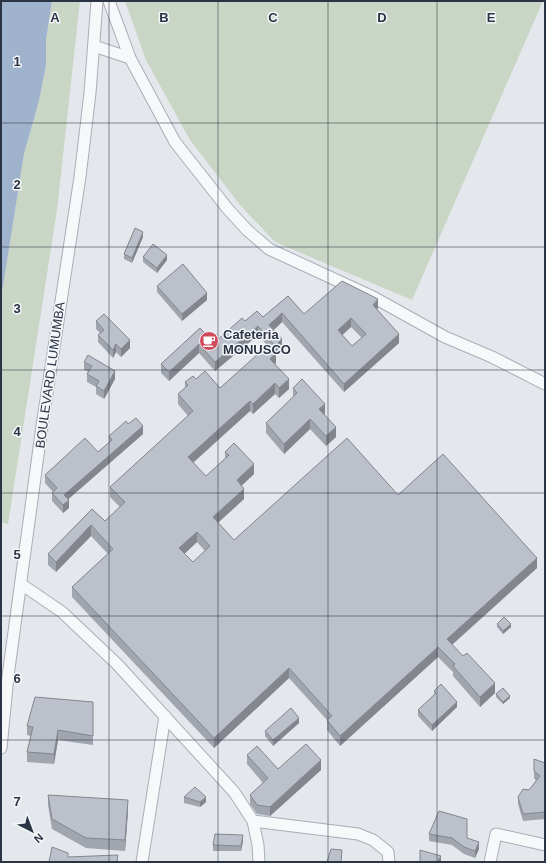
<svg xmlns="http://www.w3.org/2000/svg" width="546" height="863" viewBox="0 0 546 863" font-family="Arial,sans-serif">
  <rect width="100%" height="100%" fill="#e4e7ec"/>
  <path fill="#c9d6c5" d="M52 1H80L57 210 8 524 1 522V299L24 154 39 101 46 65V40Z
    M125 1H543L412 300 275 242 240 205 190 140 146 60Z"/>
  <path fill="#9fb4cc" d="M1 1H52L46 40V65L39 101 24 154 1 299Z"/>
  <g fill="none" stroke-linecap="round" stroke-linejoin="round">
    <defs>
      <path id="minor" d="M109 1 130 58 175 142 227 208 247 230 269 249 373 297 445 337 492 357 545 384
        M94 46 130 58
        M21 584 62 612 117 664 234 792 253 821 258 845 259 862
        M1 748 8 676 42 426 80 177 90 93 97 1
        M253 821 358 834 373 840 388 852 389 862
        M142 862 165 716
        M490 862 496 834 545 845"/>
    </defs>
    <use href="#minor" stroke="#a9aeb7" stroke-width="13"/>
    <use href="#minor" stroke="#f7f8fa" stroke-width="11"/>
  </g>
  <path fill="#a1a5ae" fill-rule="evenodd" d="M143 237 132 263 124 259V254Z
    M143 257 167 260 157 273 143 262Z
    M157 286 207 300 182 321 157 292Z
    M288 296 304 314 378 308 377 309 399 343 344 392 282 322 274 330 282 348 276 354V363L275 364 289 389 279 398 275 394 253 414 250 411 193 463 206 476 225 459V452L254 474 241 486 244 499 218 523 234 540 398 495 537 568 452 645 495 693 480 707 453 676V672L438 657 340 746 327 730V720L289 678 214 748 72 597V587L108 554 91 536 56 572 48 565V554L92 509 105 521 120 507 110 497V487L188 416 178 404V394L185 388V382L196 379 220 388 258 355V351L266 344 258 335 215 371 199 353 169 381 161 373V364L200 328 214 343 245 321 263 317ZM351 327 362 338 352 346 342 335ZM197 542 205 551 193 562 184 554Z
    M96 321 130 348 121 357 116 352 113 358 98 342V335L100 333 96 329Z
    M84 362 115 379 104 399 96 394V387L87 382V374L89 372 84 370Z
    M293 388 325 414H324L336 437 326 446 310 429 284 454 266 433V423L293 398Z
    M128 424 143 434 68 499 69 508 63 513 52 501V493L53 492 45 483V475L98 452 109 443V436Z
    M497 624 511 627 503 634 497 627Z
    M434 691 457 707 432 731 418 716V710L434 696Z
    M496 694 510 698 503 704 496 697Z
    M93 702V745L58 740 54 764 27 762V752L31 736 27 735V726Z
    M299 723 273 746 265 736V731Z
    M247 755 278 769 321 770 270 816 257 814 250 804V795L263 783 247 764Z
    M534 759 545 763V830H544V823L545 819 523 821 518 804V797L529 790 536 781 534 778Z
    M48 795 128 811 125 851 86 848 52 829 48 805Z
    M184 797 206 802 200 807 184 803Z
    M429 834 467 838 479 849 475 858 464 854 452 845 429 841Z
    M243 841 241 851H213V845Z"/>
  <path fill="#83868d" d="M143 232V237L132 263V258Z
    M167 255V260L157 273V268Z
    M207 293V300L182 321V314Z
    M378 299V308L373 314V305Z
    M282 313V322L269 334V325Z
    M351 318V327L338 339V330Z
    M258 326V335L215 371V362Z
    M399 334V343L344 392V384Z
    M282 339V348L276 354V363L270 369V359L275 354V346Z
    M130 340V348L121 357V349Z
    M116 344V352L113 358V350Z
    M199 344V353L169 381V372Z
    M115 371V379L104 399V391Z
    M289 379V389L279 398V388Z
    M275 383V394L253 414V404Z
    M250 401V411L188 467V457Z
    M325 404V414L319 419V409Z
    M310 419V429L284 454V444Z
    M143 426V434L64 503V495Z
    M336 427V437L326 446V436Z
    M254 464V474L237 490V480Z
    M244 489V499L213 527V517Z
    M69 500V508L63 513V505Z
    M91 525V536L56 572V562Z
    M197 532V542L179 559V548Z
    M537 558V568L447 649V639Z
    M511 624V627L503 634V631Z
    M438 647V657L340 746V736Z
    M289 668V678L214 748V738Z
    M495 683V693L480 707V697Z
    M510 696V698L503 704V702Z
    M457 702V707L432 731V725Z
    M299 718V723L273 746V740Z
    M58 730V740L54 764V754Z
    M321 760V770L270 816V807Z
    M206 797V802L200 807V802Z
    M128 800V811L125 851V840Z
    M243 835V841L241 851V846Z
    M479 842V849L475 858V851Z
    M441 856V861L440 862H437Z"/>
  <path fill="#bbc0ca" stroke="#83868d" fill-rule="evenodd" d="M135 228 143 232 132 258 124 254Z
    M153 244 167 255 157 268 143 257Z
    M183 264 207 293 182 314 157 286Z
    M342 281 378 299 373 305 399 334 344 384 282 313 269 325 282 339 275 346 258 326 215 362 199 344 169 372 161 364 200 328 214 343 242 318 245 321 257 311 263 317 288 296 304 314ZM351 318 366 334 352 346 338 330Z
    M104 314 130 340 121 349 116 344 113 350 98 335 104 330 96 321Z
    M267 343 276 353 270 359 289 379 279 388 275 383 253 404 250 401 188 457 206 476 229 455 225 452 234 443 254 464 237 480 244 489 213 517 234 540 347 438 398 495 443 454 537 558 447 639 463 656 467 653 495 683 480 697 453 666 455 664 438 647 340 736 327 720 332 716 289 668 214 738 72 587 113 549 91 525 56 562 48 554 92 509 105 521 125 502 110 487 193 411 178 394 188 385 185 382 193 376 196 379 205 371 220 388 259 353 258 351ZM197 532 210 546 193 562 179 548Z
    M88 355 115 371 104 391 96 386 99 381 87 374 92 366 84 362Z
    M302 379 325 404 319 409 336 427 326 436 310 419 284 444 266 423 297 393 293 388Z
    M136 418 143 426 64 495 69 500 63 505 52 493 57 488 45 475 85 438 98 452 112 440 109 436 126 421 128 424Z
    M504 617 511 624 503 631 497 624Z
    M441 684 457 702 432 725 418 710 436 693 434 691Z
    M503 688 510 696 503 702 496 694Z
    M35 697 93 702V736L58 730 54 754 27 752 33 727 27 726Z
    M291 708 299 718 273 740 265 731Z
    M306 744 321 760 270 807 257 805 250 795 268 778 247 755 257 746 278 769Z
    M534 759 545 763V812L523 814 518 797 523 789 529 790 540 776 534 771Z
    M195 787 206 797 200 802 184 797Z
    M48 795 128 800 125 840 86 838 52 819Z
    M439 811 467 819V838L479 842 475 851 464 847 452 838 429 834Z
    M215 834 243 835 241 846 213 845Z
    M52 847 68 853V857L118 855 117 862H49Z
    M331 849 342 850 341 862H327Z
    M420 850 441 856 437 862H420Z"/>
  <path fill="none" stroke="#2b3445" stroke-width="1" stroke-opacity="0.55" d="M109 1V862M218 1V862M328 1V862M437 1V862M1 123H545M1 247H545M1 370H545M1 493H545M1 616H545M1 740H545"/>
  <defs>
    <symbol id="cafe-disc" viewBox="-11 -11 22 22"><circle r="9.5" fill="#d1495b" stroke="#f4f6f9"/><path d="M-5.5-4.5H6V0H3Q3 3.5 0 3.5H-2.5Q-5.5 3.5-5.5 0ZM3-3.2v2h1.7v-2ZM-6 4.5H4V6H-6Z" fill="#fff"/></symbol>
  </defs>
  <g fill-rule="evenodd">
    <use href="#cafe-disc" x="198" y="330" width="22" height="22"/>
  </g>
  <g text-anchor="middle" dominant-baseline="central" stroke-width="3" stroke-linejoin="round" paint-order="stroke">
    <g font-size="13" font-weight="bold" fill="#2b3445" stroke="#f4f6f9" text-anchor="start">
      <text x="223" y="334">Cafeteria<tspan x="223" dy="15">MONUSCO</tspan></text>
    </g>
    <g font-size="13" fill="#2b3445" stroke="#f4f6f9">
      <text transform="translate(50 375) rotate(-82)">BOULEVARD LUMUMBA</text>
    </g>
  </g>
  <g font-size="13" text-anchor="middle" font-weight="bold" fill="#2b3445" stroke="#f4f6f9" stroke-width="3" stroke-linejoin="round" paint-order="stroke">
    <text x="55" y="22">A</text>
    <text x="164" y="22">B</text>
    <text x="273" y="22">C</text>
    <text x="382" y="22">D</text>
    <text x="491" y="22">E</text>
    <text x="17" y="66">1</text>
    <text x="17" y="189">2</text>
    <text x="17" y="313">3</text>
    <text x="17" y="436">4</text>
    <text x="17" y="559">5</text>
    <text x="17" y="683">6</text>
    <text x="17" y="806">7</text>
  </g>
  <rect width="546" height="863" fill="none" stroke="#2b3445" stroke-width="4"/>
  <g transform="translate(32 831) rotate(138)" stroke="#f4f6f9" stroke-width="3" paint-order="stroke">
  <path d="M0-3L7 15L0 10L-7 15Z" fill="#2b3445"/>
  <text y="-6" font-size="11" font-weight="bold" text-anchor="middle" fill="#2b3445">N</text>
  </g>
</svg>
